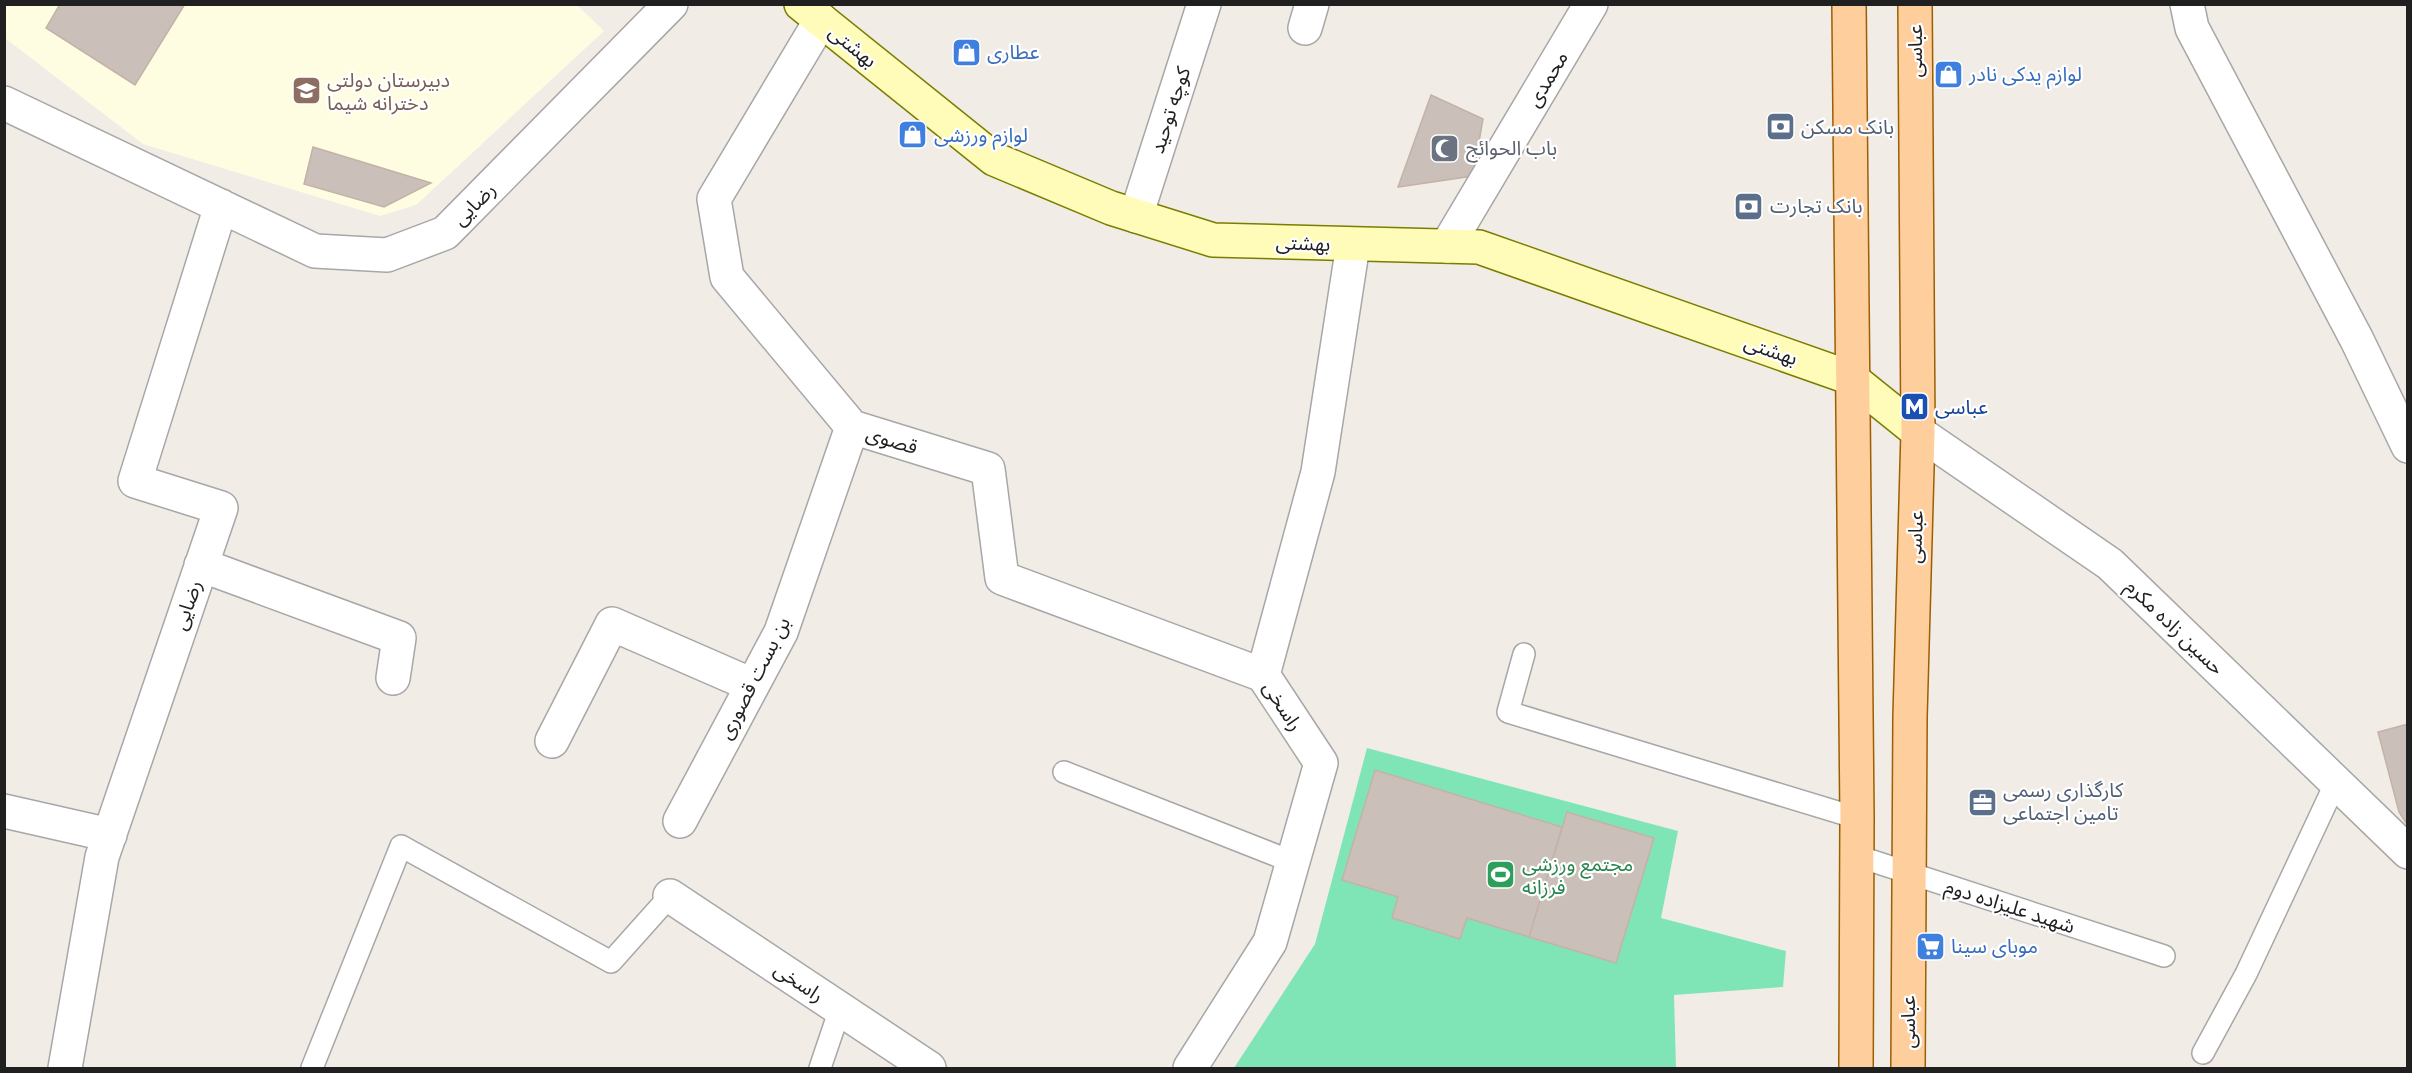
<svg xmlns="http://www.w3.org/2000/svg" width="2412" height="1073" viewBox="0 0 2412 1073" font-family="'Public Sans','Noto Sans Arabic',sans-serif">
  <rect width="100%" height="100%" fill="#f1ede6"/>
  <path fill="#fffde1" d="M576 4 604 31 416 205 380 216 143 144 5 38 4 5Z"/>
  <path fill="#7fe5b7" d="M1367 748 1678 831 1661 918 1786 951 1783 987 1674 995 1676 1068H1234L1315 944Z"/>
  <path fill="#cabfb9" stroke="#c4b2a7" stroke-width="1.5" d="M60 4H185L135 85 46 28Z
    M1431 95 1483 119 1473 176 1398 187Z
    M313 147 431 183 384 207 304 184Z
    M2408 724V826L2399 812 2378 732Z
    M1375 770 1562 827 1529 937 1467 918 1460 939 1392 918 1398 897 1342 880Z
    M1567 812 1654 838 1616 963 1529 937Z"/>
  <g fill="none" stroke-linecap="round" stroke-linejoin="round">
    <defs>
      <path id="lane" d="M1524 654 1508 712 1857 818
        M1064 772 1293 862
        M1857 856 2164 956
        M2203 1053 2246 974 2336 782
        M312 1068 401 846 611 962 670 896
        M820 1068 840 1009"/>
      <path id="street" d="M2187 4 2192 28 2357 340 2408 446
        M821 20 714 199 727 277 852 427 988 469 1002 578 1263 675
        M1305 28 1312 4
        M4 103 315 251 387 255 445 233 671 4
        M1136 216 1204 4
        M1447 246 1591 4
        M1918 432 2110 564 2408 852
        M201 565 399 638 393 678
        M552 741 612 624 752 685
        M4 811 110 835
        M680 821 781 632 852 427
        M670 896 929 1068
        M65 1068 102 857 221 508 135 481 221 206
        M1190 1068 1270 942 1321 763 1263 675 1318 472 1353 245"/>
      <path id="secondary" d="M801 4 994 159 1111 208 1213 240 1479 247 1851 378 1918 432"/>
      <path id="primary" d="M1849 4 1857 818 1856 1068
        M1908 1068 1910 717 1918 432 1915 4"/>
    </defs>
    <use href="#lane" stroke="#a7a7a7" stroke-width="24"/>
    <use href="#street" stroke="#a7a7a7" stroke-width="36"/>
    <use href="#secondary" stroke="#7a7e00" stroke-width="36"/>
    <use href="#primary" stroke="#9c5e00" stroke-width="36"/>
    <use href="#lane" stroke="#fff" stroke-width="21"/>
    <use href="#street" stroke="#fff" stroke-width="33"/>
    <use href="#secondary" stroke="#fefcb8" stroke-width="33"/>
    <use href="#primary" stroke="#ffce9d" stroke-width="33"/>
  </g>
  <defs>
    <symbol id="shop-square" viewBox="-11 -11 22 22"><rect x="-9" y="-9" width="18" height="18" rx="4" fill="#3f7fe0" stroke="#fff"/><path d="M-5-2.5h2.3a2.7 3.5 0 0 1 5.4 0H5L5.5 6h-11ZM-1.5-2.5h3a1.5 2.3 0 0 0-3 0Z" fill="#fff"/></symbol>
    <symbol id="school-square" viewBox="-11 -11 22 22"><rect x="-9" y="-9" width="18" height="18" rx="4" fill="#8d6e63" stroke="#fff"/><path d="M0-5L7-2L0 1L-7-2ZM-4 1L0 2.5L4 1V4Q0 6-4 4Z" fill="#fff"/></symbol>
    <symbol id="bank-square" viewBox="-11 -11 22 22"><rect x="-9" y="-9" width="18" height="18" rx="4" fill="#5c6f8a" stroke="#fff"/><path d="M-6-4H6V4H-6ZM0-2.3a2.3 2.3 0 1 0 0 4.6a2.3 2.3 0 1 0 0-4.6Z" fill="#fff"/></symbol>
    <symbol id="mosque-square" viewBox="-11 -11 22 22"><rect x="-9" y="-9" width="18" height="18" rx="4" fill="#6b7280" stroke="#fff"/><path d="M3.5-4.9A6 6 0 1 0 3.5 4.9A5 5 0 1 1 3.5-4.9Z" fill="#fff"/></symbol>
    <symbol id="metro-square" viewBox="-11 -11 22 22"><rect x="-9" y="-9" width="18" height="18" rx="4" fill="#1a4fb4" stroke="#fff"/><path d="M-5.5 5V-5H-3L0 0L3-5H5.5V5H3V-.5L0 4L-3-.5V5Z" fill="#fff"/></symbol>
    <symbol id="office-square" viewBox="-11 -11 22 22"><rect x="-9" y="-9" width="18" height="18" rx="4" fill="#5c6f8a" stroke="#fff"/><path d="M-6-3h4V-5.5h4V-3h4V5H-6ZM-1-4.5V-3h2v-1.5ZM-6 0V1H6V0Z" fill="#fff"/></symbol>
    <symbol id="stadium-square" viewBox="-11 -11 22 22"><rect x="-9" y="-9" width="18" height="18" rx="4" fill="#2e9e5b" stroke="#fff"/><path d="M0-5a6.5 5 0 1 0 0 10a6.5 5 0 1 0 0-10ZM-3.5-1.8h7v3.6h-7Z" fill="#fff"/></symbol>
    <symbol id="supermarket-square" viewBox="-11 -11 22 22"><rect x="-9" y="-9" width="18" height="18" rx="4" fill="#3f7fe0" stroke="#fff"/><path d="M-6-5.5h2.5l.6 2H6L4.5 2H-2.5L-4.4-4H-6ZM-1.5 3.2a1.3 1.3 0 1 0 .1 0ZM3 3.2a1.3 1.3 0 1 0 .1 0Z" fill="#fff"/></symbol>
  </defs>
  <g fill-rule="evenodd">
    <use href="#shop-square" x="950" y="36" width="33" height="33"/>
    <use href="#shop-square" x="1932" y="58" width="33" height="33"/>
    <use href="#school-square" x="290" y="74" width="33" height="33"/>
    <use href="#bank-square" x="1764" y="110" width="33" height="33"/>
    <use href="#shop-square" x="896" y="118" width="33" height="33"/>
    <use href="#mosque-square" x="1428" y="132" width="33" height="33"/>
    <use href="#bank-square" x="1732" y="190" width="33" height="33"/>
    <use href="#metro-square" x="1898" y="390" width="33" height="33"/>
    <use href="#office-square" x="1966" y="786" width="33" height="33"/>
    <use href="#stadium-square" x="1484" y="858" width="33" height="33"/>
    <use href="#supermarket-square" x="1914" y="930" width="33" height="33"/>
  </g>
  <g text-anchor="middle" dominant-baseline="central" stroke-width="4.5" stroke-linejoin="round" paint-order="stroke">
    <g font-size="20" fill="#202020" stroke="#fff">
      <text transform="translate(853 46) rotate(39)">بهشتی</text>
      <text transform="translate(1915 51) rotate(-90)">عباسى</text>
      <text transform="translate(1547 79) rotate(-59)">محمدی</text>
      <text transform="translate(1170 110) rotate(-72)">کوچه توحید</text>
      <text transform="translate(474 204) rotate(-45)">رضایی</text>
      <text transform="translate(1303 243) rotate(2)">بهشتی</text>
      <text transform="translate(1771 350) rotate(19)">بهشتی</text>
      <text transform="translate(892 440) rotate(17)">قصوی</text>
      <text transform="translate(1915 537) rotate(-88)">عباسى</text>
      <text transform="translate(187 605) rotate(-71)">رضایی</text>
      <text transform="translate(2175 627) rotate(44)">حسین زاده مکرم</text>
      <text transform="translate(754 678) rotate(-63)">بن بست قصوری</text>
      <text transform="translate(1283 706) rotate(57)">راسخی</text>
      <text transform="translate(2010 906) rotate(18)">شهید علیزاده دوم</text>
      <text transform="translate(799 982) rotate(34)">راسخی</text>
      <text transform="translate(1908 1022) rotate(-90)">عباسى</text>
    </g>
    <g font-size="20" fill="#366cbe" stroke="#fff" text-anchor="start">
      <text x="987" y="52">عطاری</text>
      <text x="1969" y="74">لوازم یدکی نادر</text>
      <text x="934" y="135">لوازم ورزشی</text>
      <text x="1951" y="946">موبای سینا</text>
    </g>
    <g font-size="20" fill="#785e54" stroke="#fff" text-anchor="start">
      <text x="327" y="80">دبیرستان دولتی<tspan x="327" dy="23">دخترانه شیما</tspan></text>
    </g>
    <g font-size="20" fill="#4e5e75" stroke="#fff" text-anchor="start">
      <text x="1801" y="127">بانک مسکن</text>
      <text x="1770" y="206">بانک تجارت</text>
      <text x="2003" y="790">کارگذاری رسمی<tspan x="2003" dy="23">تامین اجتماعی</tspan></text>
    </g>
    <g font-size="20" fill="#5b616d" stroke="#fff" text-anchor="start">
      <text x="1466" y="148">باب الحوائج</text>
    </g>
    <g font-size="20" fill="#164399" stroke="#fff" text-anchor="start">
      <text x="1935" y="407">عباسی</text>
    </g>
    <g font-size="20" fill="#27864d" stroke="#fff" text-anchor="start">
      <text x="1522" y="864">مجتمع ورزشی<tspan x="1522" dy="23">فرزانه</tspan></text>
    </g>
  </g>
  <rect width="2412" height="1073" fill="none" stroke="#202020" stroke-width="12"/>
</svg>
